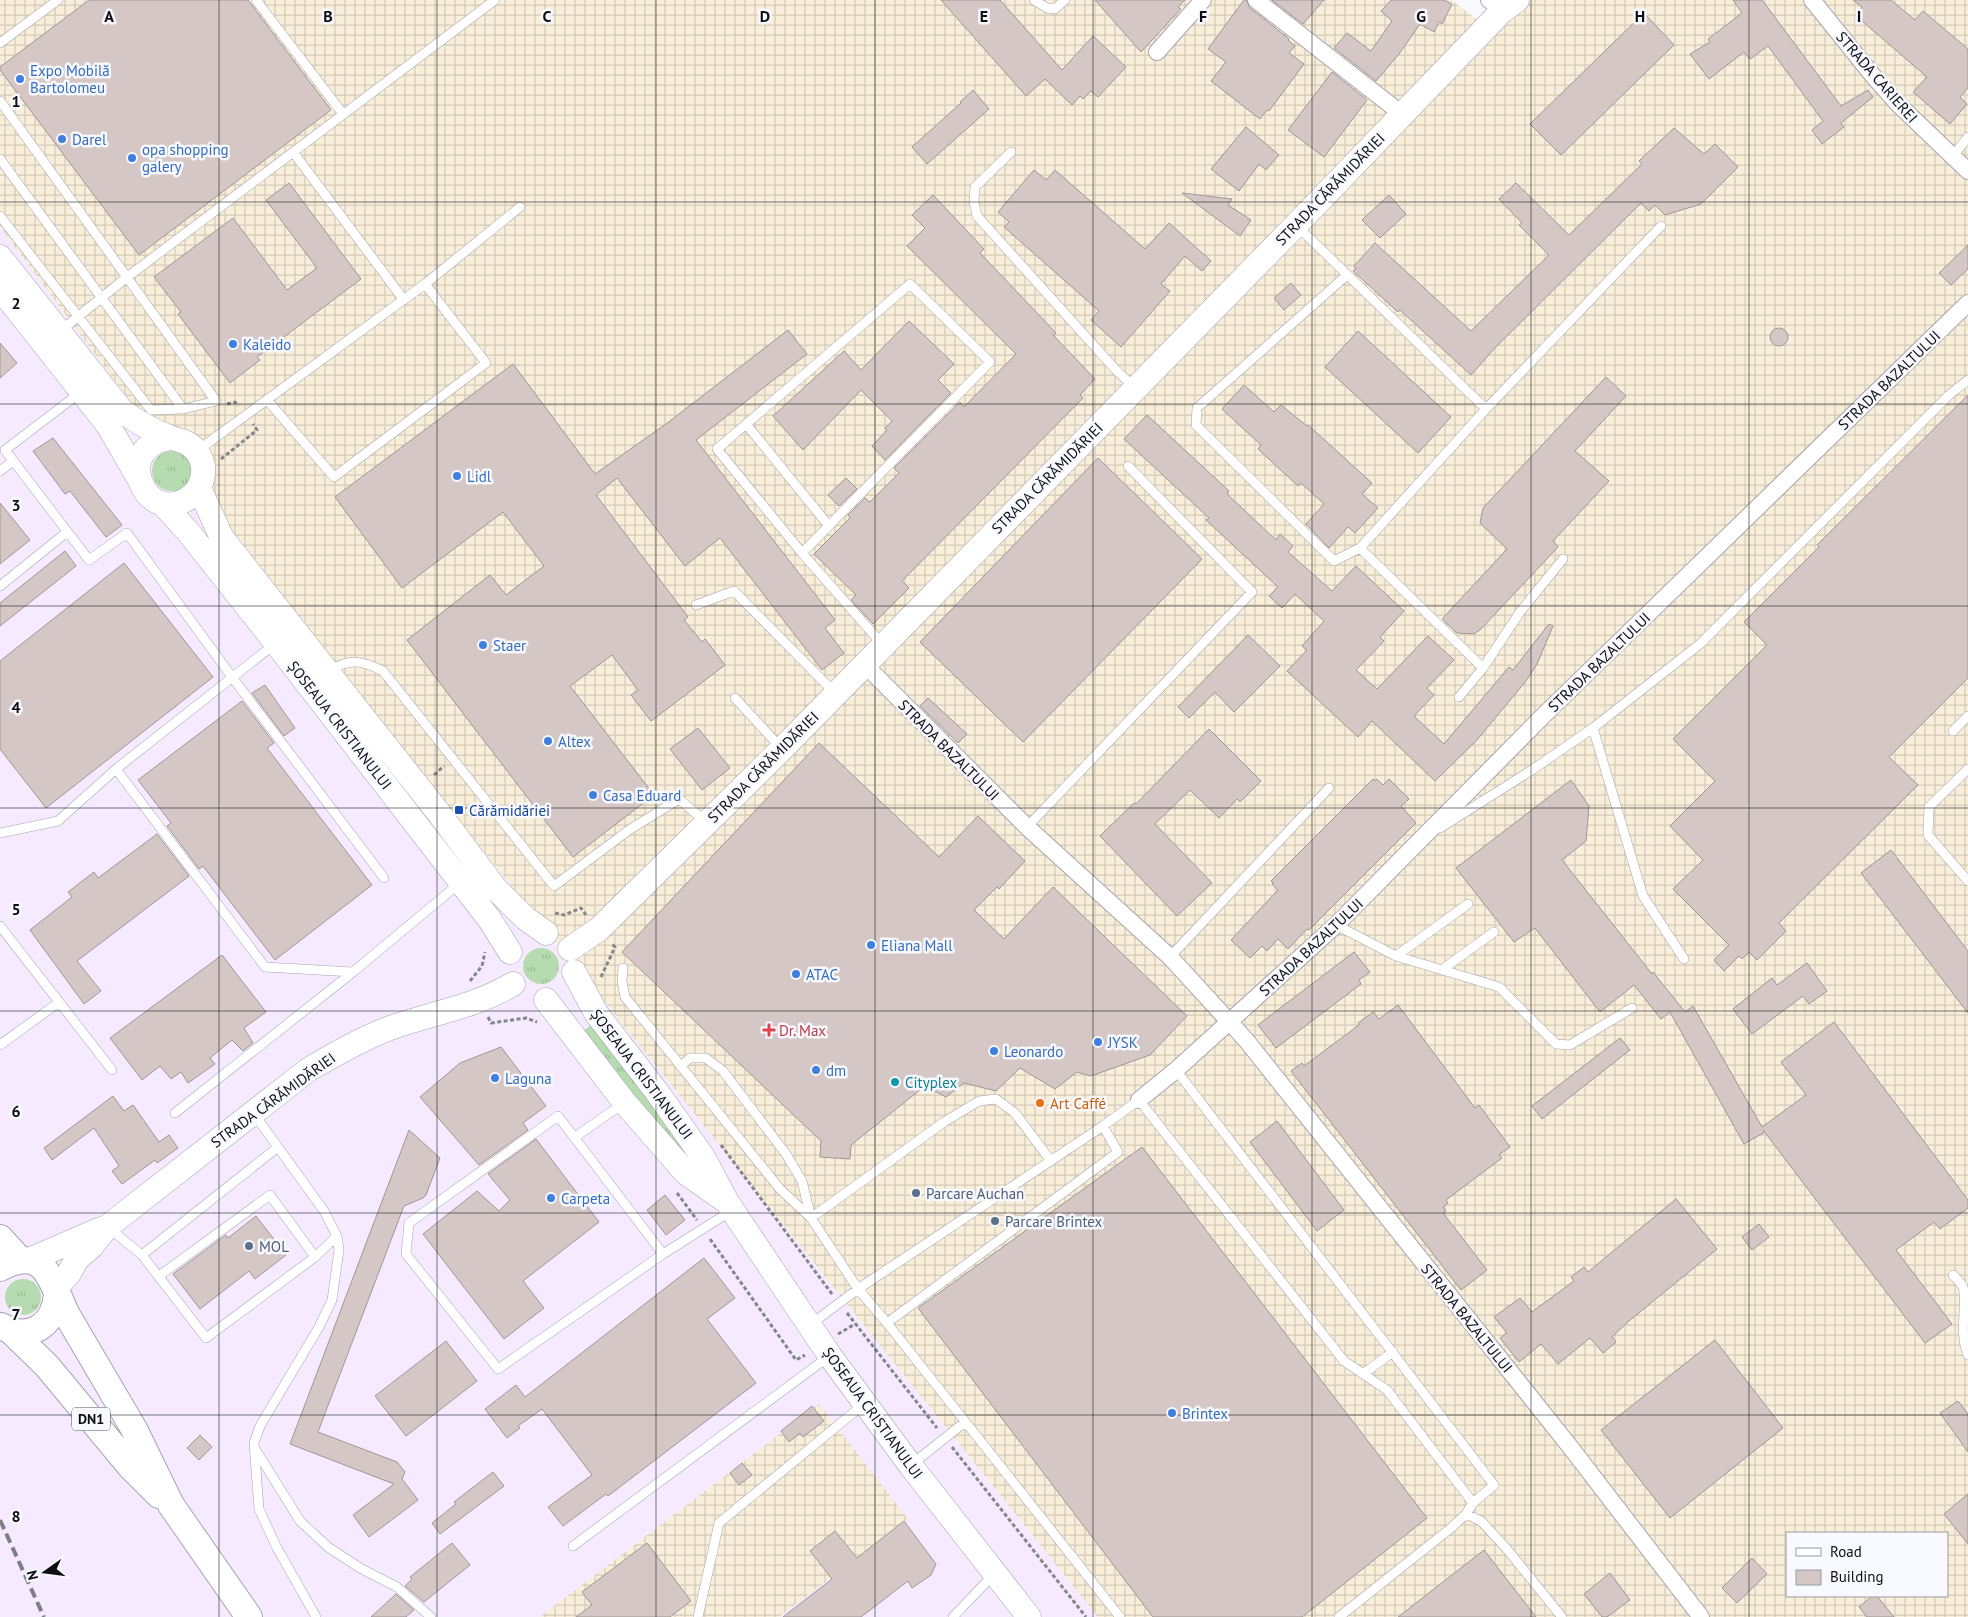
<svg xmlns="http://www.w3.org/2000/svg" width="1968" height="1617" viewBox="0 0 1968 1617" font-family="'PT Sans',sans-serif">
  <defs>
    <pattern id="industrial-grid" width="8" height="8" patternUnits="userSpaceOnUse" patternTransform="scale(1.25)"><rect width="8" height="8" fill="#f9eed9"/><path d="M0 4h8M4 0v8" fill="none" stroke="#d4cbb9"/></pattern>
    <pattern id="grass-tufts" width="24" height="20" patternUnits="userSpaceOnUse" patternTransform="scale(1.25)"><rect width="24" height="20" fill="#b6dbb0"/><path d="M3 7l-1-3M5 7V3M7 7l1-3M15 17l-1-3M17 17v-4M19 17l1-3" fill="none" stroke="#9bbb96"/></pattern>
  </defs>
  <rect width="100%" height="100%" fill="#f7f9ff"/>
  <path fill="#f5eaff" d="M0 227 179 467 413 763 1098 1617H0Z"/>
  <path fill="url(#industrial-grid)" fill-rule="evenodd" d="M0 0H1452L1480 22 1508 0H1968V1617H1098L413 763 179 467 0 227ZM1787 1533H1947V1596H1787Z
    M819 1404 908 1519 779 1617H540Z"/>
  <path fill="url(#grass-tufts)" d="M152 471a20 20 0 1 1 40 0a20 20 0 1 1-40 0Z
    M523 966a18 18 0 1 1 36 0a18 18 0 1 1-36 0Z
    M594 1023 709 1179 669 1142 583 1031Z
    M5 1297a18 18 0 1 1 36 0a18 18 0 1 1-36 0Z"/>
  <path fill="#d4c7c6" stroke="#a29694" d="M89 0H248L331 110 139 255 0 70V67Z
    M941 0H1000L1062 70 1093 36 1126 67 1098 97 1091 91 1083 99 1080 96 1072 105 1045 79 1026 96Z
    M1095 0H1185L1178 7 1181 9 1141 52Z
    M1244 0H1246L1250 8 1289 39 1288 40 1295 46 1289 53 1304 64 1269 111 1267 110 1260 119 1211 81 1226 62 1208 49Z
    M1272 0H1324L1303 24Z
    M1391 0H1444L1452 4 1442 24 1439 22 1434 32 1420 24 1399 54 1376 81 1334 48 1347 33 1371 51 1392 21 1381 11Z
    M1733 0H1762L1841 106 1868 90 1873 97 1841 123 1844 127 1822 144 1812 130 1823 121 1768 46 1750 59 1744 52 1709 79 1690 54 1710 42 1708 39 1742 13Z
    M1853 0H1891L1915 20 1923 11 1968 49V88L1960 97 1967 104 1950 124 1913 92 1927 77 1855 15 1862 7Z
    M1644 13 1674 45 1561 155 1530 124Z
    M1332 72 1367 100 1324 157 1288 130Z
    M973 90 989 109 927 164 912 147 961 103 960 102Z
    M1246 127 1279 155 1266 170 1259 164 1239 191 1211 169Z
    M1674 128 1704 154 1715 144 1738 167 1701 204 1665 215 1655 205 1649 211 1641 203 1494 349 1471 375 1400 310 1398 312 1353 271 1356 269 1354 266 1375 243 1471 331 1549 255 1519 225 1522 223 1499 199 1516 183 1569 235 1642 164 1639 161Z
    M1034 170 1046 180 1055 170 1145 249 1169 223 1211 261 1202 271 1185 256 1161 284 1170 291 1121 347 1091 320 1099 311 1004 227 1009 222 998 212Z
    M289 183 361 279 257 357 260 360 230 383 178 314 181 312 154 277 233 218 287 290 317 268 266 200Z
    M1182 193 1232 199 1228 205 1251 220 1240 236Z
    M933 195 984 249 980 253 1056 333 1053 335 1095 379 1080 395 1083 398 902 581 909 588 873 624 851 600 856 595 814 554 850 518 848 515 865 498 870 502 899 473 894 468 960 402 964 407 1016 354 907 246 925 228 912 215Z
    M1389 195 1406 214 1380 238 1362 220Z
    M1968 245V269L1951 285 1939 273Z
    M1291 283 1301 295 1284 310 1274 298Z
    M909 321 954 364 938 380 951 393 885 460 872 446 887 430 885 428 892 421 861 390 803 450 773 416 844 351 861 370Z
    M1770 337a9 9 0 1 1 18 0a9 9 0 1 1-18 0Z
    M788 330 807 354 696 440 835 620 825 628 844 653 822 670 720 538 685 566 617 478 596 495 688 617 684 620 702 642 705 639 725 665 651 721 631 695 638 690 612 655 570 686 654 795 573 857 407 640 490 575 506 595 544 566 503 512 402 588 335 497 513 364 595 474 666 424Z
    M1358 331 1451 417 1418 453 1325 367Z
    M0 343 17 363 0 378Z
    M1606 377 1626 396 1575 451 1609 481 1553 541 1558 547 1481 629 1474 634 1457 633 1443 620V618L1507 549 1480 523 1483 508Z
    M1244 385 1274 412 1281 405 1307 426 1308 425 1372 483 1362 494 1378 508 1355 533 1348 527 1329 548 1306 524 1324 504 1301 483 1298 486 1258 449 1261 445 1222 409Z
    M1968 395V678L1889 757 1918 785 1779 923 1786 931 1757 960 1749 952 1742 959 1739 956 1724 971 1714 960 1729 945 1673 889 1703 860 1670 826 1715 781 1673 739 1767 645 1744 622 1819 547 1817 545Z
    M1147 415 1229 491 1227 494 1276 540 1280 534 1293 546 1288 552 1332 591 1356 566 1404 611 1380 637 1384 641 1356 670 1377 689 1428 636 1454 660 1427 688 1434 695 1414 716 1444 744 1509 667 1513 670 1549 624 1553 626 1537 664 1526 681 1477 740 1435 781 1372 721 1358 737 1287 671 1307 650 1302 646 1324 621 1295 594 1282 608 1269 596 1278 587 1206 520 1209 518 1124 439Z
    M53 438 122 525 106 537 70 491 65 494 33 451Z
    M1098 458 1202 559 1023 742 920 642Z
    M846 478 857 489 839 506 828 495Z
    M0 503 30 540 0 564Z
    M65 551 76 566 0 626V603Z
    M124 563 213 677 46 808 0 749V661Z
    M1248 635 1280 666 1234 712 1215 692 1189 718 1178 707Z
    M265 685 295 728 284 736 252 693Z
    M928 698 967 734 958 743 920 706Z
    M242 701 274 743 267 748 372 885 275 960 203 866 199 869 167 826 171 823 138 780Z
    M698 728 730 768 702 790 670 749Z
    M1209 729 1261 781 1240 802 1237 799 1219 818 1190 790 1155 824 1212 883 1177 916 1100 836 1134 803 1136 804Z
    M819 743 939 857 978 816 1025 861 999 889 997 887 974 910 1004 939 1053 887 1187 1016 1150 1055 1091 1076 1077 1072 1055 1089 1020 1068 996 1091 964 1083 946 1097 925 1086 851 1145 850 1159 820 1157 821 1141 622 952Z
    M1373 779 1375 781 1377 779 1383 785 1389 779 1409 799 1401 806 1416 823 1309 930 1307 929 1288 949 1278 939 1267 951 1262 946 1250 958 1231 940 1278 890 1272 884 1274 883 1271 881Z
    M1571 780 1589 806 1586 841 1562 860 1652 974 1653 972 1685 1012 1693 1006 1762 1127 1806 1095 1781 1062 1834 1022 1968 1200V1208L1940 1229 1934 1222 1896 1250 1952 1324 1925 1343 1763 1130 1765 1132 1744 1144 1670 1012 1661 1019 1634 985 1600 1012 1535 928 1514 942 1456 868Z
    M157 834 189 876 77 961 101 991 84 1004 30 930 72 897 68 892 94 872 98 878Z
    M1891 850 1968 951V1013L1861 873Z
    M1354 952 1370 972 1359 980 1361 984 1276 1048 1258 1025Z
    M222 955 266 1012 244 1028 253 1043 243 1051 232 1040 210 1058 215 1064 188 1083 181 1072 171 1079 160 1066 142 1080 110 1038Z
    M1807 963 1827 991 1809 1004 1803 996 1752 1034 1733 1009 1772 978 1777 985Z
    M1398 1005 1475 1108 1479 1105 1510 1147 1499 1155 1502 1158 1446 1200 1448 1203 1443 1207 1446 1211 1443 1213 1487 1270 1461 1290 1291 1071 1302 1063 1304 1066 1359 1025 1358 1023 1373 1012 1379 1019Z
    M1620 1038 1630 1050 1542 1119 1532 1106Z
    M501 1047 546 1106 523 1123 528 1130 479 1165 420 1097 460 1063Z
    M113 1096 124 1111 133 1105 159 1142 169 1135 178 1148 157 1163 155 1160 122 1184 112 1171 119 1166 94 1128 52 1160 44 1148Z
    M1277 1121 1344 1210 1317 1231 1250 1142Z
    M409 1130 440 1158 426 1195 423 1198 404 1206 318 1432 397 1462 405 1472 402 1479 418 1500 369 1537 353 1515 394 1484 290 1444Z
    M536 1139 599 1222 523 1281 544 1308 504 1339 423 1234 477 1191 499 1211 510 1200 488 1174Z
    M1142 1147 1427 1518 1302 1617H1153L918 1308Z
    M665 1195 685 1220 666 1235 647 1210Z
    M1676 1199 1717 1249 1629 1321 1612 1337 1616 1342 1603 1353 1590 1338 1558 1364 1541 1344 1519 1362 1500 1338 1507 1333 1494 1317 1520 1298 1532 1312 1574 1281 1571 1277 1584 1267 1588 1272Z
    M256 1216 286 1255 255 1279 249 1271 200 1309 173 1274 226 1235 228 1238Z
    M1759 1224 1769 1237 1752 1250 1742 1237Z
    M704 1258 735 1298 707 1319 756 1383 608 1496 606 1494 563 1526 548 1507 592 1475 542 1409 518 1426 520 1428 507 1438 485 1409 516 1385 525 1397Z
    M1715 1340 1783 1428 1670 1518 1601 1430Z
    M446 1341 477 1381 406 1436 375 1396Z
    M1958 1401 1968 1414V1452L1940 1413Z
    M812 1406 824 1421 803 1437 800 1433 789 1442 781 1431Z
    M200 1435 212 1447 199 1460 187 1448Z
    M742 1463 752 1475 739 1485 730 1473Z
    M493 1472 504 1486 440 1534 432 1523 456 1504 454 1502Z
    M1968 1494V1544L1944 1514Z
    M904 1521 936 1564 931 1575 912 1588 908 1581 861 1617H783L832 1579 810 1551 835 1531 857 1558Z
    M452 1543 470 1565 424 1602 405 1586 412 1579 410 1577Z
    M647 1543 691 1601 670 1617H576L592 1605 582 1592Z
    M1484 1550 1536 1617H1398Z
    M1752 1558 1767 1574 1737 1603 1722 1588Z
    M1610 1573 1630 1600 1607 1617H1602L1584 1594Z
    M396 1594 414 1610 406 1617H371Z
    M1872 1596H1877L1894 1617H1867L1859 1607Z"/>
  <g fill="none" stroke-linecap="round" stroke-linejoin="round">
    <defs>
      <path id="lane" d="M256 0 343 114
        M1034 0 1047 8 1055 9 1065 0
        M0 43 58 0
        M0 101 216 401 183 409 0 159
        M293 152 404 300
        M1011 152 975 187 974 201 977 216 1115 369 1135 388
        M1953 156 1968 137
        M0 216 151 410 183 409
        M1296 225 1486 409
        M1347 275 1197 408 1196 425 1334 561 1360 548 1486 409 1661 226
        M59 332 126 278 495 0
        M81 392 5 450 89 560 127 533 232 677 384 878
        M267 400 334 477 486 363 425 284
        M746 424 829 526
        M197 451 425 284 520 207
        M0 471 13 461
        M1360 548 1483 668
        M802 553 990 362 910 284 717 449 802 553 882 644
        M0 586 67 532
        M696 605 734 591 835 693
        M328 672C348 658 362 660 383 671L554 886 629 830 679 799 706 822
        M1459 697 1483 668 1520 612 1563 559
        M735 698 781 748
        M1593 728 1643 896 1684 959
        M1953 731 1968 716
        M116 769 265 967 353 972
        M1968 769 1929 807 1928 835 1968 881
        M1027 827 1252 592 1128 466
        M1440 828 1532 770 1593 728 1700 644 1949 395 1968 380
        M0 833 58 821 116 769 276 643
        M1336 925 1396 956 1499 987 1556 1044 1570 1045 1632 1008
        M0 926 112 1070
        M1396 956 1468 904
        M1170 957 1329 788
        M623 968 622 981 625 997 780 1189 811 1218 858 1289 887 1323 1120 1617
        M1443 969 1494 932
        M0 1045 58 1003
        M681 1066 690 1058H706L723 1071 786 1154 802 1181 811 1218 944 1122 979 1101 996 1099 1015 1113 1051 1161
        M1176 1070 1494 1485 1473 1503
        M175 1113 353 972 461 882
        M254 1114 324 1211 337 1236 339 1250 332 1300 319 1327 260 1426 254 1443 259 1509 276 1546 316 1617
        M575 1137 624 1103
        M109 1228 142 1255 206 1338 315 1257 337 1236
        M663 1254 558 1116 409 1223 406 1254 498 1369 663 1254 731 1211
        M142 1255 278 1147
        M1953 1275C1957 1279 1961 1283 1963 1287 1968 1304 1958 1331 1968 1355
        M159 1276 270 1195 315 1257
        M887 1323 1118 1152 1103 1126
        M810 1325 858 1289 1103 1126 1139 1100 1344 1361 1387 1390 1473 1503 1466 1514 1451 1528 1339 1617
        M1363 1374 1393 1352
        M257 1452 300 1521 328 1547 360 1568 397 1587 431 1617
        M911 1465 965 1422
        M1466 1514 1481 1521 1506 1548 1562 1617
        M573 1546 828 1357
        M698 1617 719 1523 864 1404
        M953 1617 994 1574"/>
      <path id="street" d="M1256 0 1402 114
        M1489 0 1502 11
        M1812 0 1874 77 1898 104 1968 171
        M1157 52 1203 0
        M864 664 1027 827 1170 957 1246 1040 1571 1448 1701 1617
        M1139 1100 1176 1070 1336 925 1545 714 1968 303"/>
      <path id="secondary" d="M0 257 122 411C137 422 151 430 169 437 176 440 183 440 190 445 209 459 207 487 187 499 144 526 111 445 171 438
        M0 288 108 425 138 477
        M199 488 222 538 438 812 495 888 525 918 546 933
        M162 503 189 533 276 643 490 920 510 952
        M570 949 599 929 782 749 1296 225 1502 11 1517 0
        M574 972 596 1013 657 1092 703 1157 727 1202 830 1356 911 1466 1029 1617
        M546 1000 625 1103 686 1173 723 1199
        M29 1260 101 1229
        M56 1287 68 1275 77 1259 91 1247 107 1227 308 1070C335 1054 361 1039 390 1028 432 1013 475 1007 513 984"/>
      <path id="primary" d="M0 1238 20 1260
        M0 1268C47 1243 51 1283 67 1315L134 1429 171 1505 249 1617
        M1 1326C29 1342 54 1326 57 1295
        M12 1332 47 1366 130 1466 159 1495"/>
    </defs>
    <use href="#lane" stroke="#a4a6b0" stroke-width="10"/>
    <use href="#street" stroke="#a4a6b0" stroke-width="18"/>
    <use href="#secondary" stroke="#a4a6b0" stroke-width="25"/>
    <use href="#primary" stroke="#a4a6b0" stroke-width="28"/>
    <path stroke="#85868b" stroke-width="3" stroke-dasharray="4 2.5" stroke-linecap="butt" d="M227 404 235 402 238 406
      M221 459 257 430 253 424
      M434 775 444 766
      M555 913 564 915 581 908 586 915
      M601 977 615 947 612 944
      M470 981 482 966 485 952
      M488 1017 491 1023 526 1018 537 1022
      M721 1145 832 1294
      M677 1193 697 1220
      M710 1239 796 1360 805 1355
      M847 1313 937 1428
      M838 1334 855 1324
      M952 1447 1086 1617"/>
    <use href="#lane" stroke="#fff" stroke-width="9"/>
    <use href="#street" stroke="#fff" stroke-width="16"/>
    <use href="#secondary" stroke="#fff" stroke-width="24"/>
    <use href="#primary" stroke="#fff" stroke-width="26"/>
    <path stroke="#7d7f83" stroke-width="4" stroke-dasharray="10 5" stroke-linecap="butt" d="M0 1520 44 1617"/>
  </g>
  <path fill="none" stroke="#0d0e11" stroke-width="1" stroke-opacity="0.55" d="M219 0V1617M437 0V1617M656 0V1617M875 0V1617M1093 0V1617M1312 0V1617M1531 0V1617M1749 0V1617M0 202H1968M0 404H1968M0 606H1968M0 808H1968M0 1011H1968M0 1213H1968M0 1415H1968"/>
  <g fill="#3f7fe0" stroke="#f7f9ff" stroke-width="2">
    <circle cx="20" cy="79" r="5"/>
    <circle cx="62" cy="139" r="5"/>
    <circle cx="132" cy="158" r="5"/>
    <circle cx="233" cy="344" r="5"/>
    <circle cx="457" cy="476" r="5"/>
    <circle cx="483" cy="645" r="5"/>
    <circle cx="548" cy="741" r="5"/>
    <circle cx="593" cy="795" r="5"/>
    <circle cx="871" cy="945" r="5"/>
    <circle cx="796" cy="974" r="5"/>
    <circle cx="1098" cy="1042" r="5"/>
    <circle cx="994" cy="1051" r="5"/>
    <circle cx="816" cy="1070" r="5"/>
    <circle cx="495" cy="1078" r="5"/>
    <circle cx="551" cy="1198" r="5"/>
    <circle cx="1172" cy="1413" r="5"/>
  </g>
  <rect fill="#1a4fb4" stroke="#f7f9ff" stroke-width="2" x="454" y="805" width="10" height="10" rx="2.5"/>
  <path fill="#e0444e" stroke="#f7f9ff" stroke-width="2" d="M766.5 1022.5h5v5h5v5h-5v5h-5v-5h-5v-5h5z"/>
  <circle fill="#0f9aa8" stroke="#f7f9ff" stroke-width="2" cx="895" cy="1082" r="5"/>
  <circle fill="#e8710a" stroke="#f7f9ff" stroke-width="2" cx="1040" cy="1103" r="5"/>
  <g fill="#5c6f8a" stroke="#f7f9ff" stroke-width="2">
    <circle cx="916" cy="1193" r="5"/>
    <circle cx="995" cy="1221" r="5"/>
    <circle cx="249" cy="1246" r="5"/>
  </g>
  <g text-anchor="middle" dominant-baseline="central" stroke-width="5" stroke-linejoin="round" paint-order="stroke">
    <rect fill="#f7f9ff" stroke="#535458" stroke-width="1" x="72" y="1407.5" width="38" height="23" rx="4"/>
    <g font-size="14" font-weight="bold" fill="#0d0e11">
      <text x="91" y="1419">DN1</text>
    </g>
    <g font-size="15" fill="#366cbe" stroke="#f7f9ff" text-anchor="start">
      <text x="30" y="70">Expo Mobilă<tspan x="30" dy="17">Bartolomeu</tspan></text>
      <text x="72" y="139">Darel</text>
      <text x="142" y="149">opa shopping<tspan x="142" dy="17">galery</tspan></text>
      <text x="243" y="344">Kaleido</text>
      <text x="467" y="476">Lidl</text>
      <text x="493" y="645">Staer</text>
      <text x="558" y="741">Altex</text>
      <text x="603" y="795">Casa Eduard</text>
      <text x="881" y="945">Eliana Mall</text>
      <text x="806" y="974">ATAC</text>
      <text x="1108" y="1042">JYSK</text>
      <text x="1004" y="1051">Leonardo</text>
      <text x="826" y="1070">dm</text>
      <text x="505" y="1078">Laguna</text>
      <text x="561" y="1198">Carpeta</text>
      <text x="1182" y="1413">Brintex</text>
    </g>
    <g font-size="15" fill="#0d0e11" stroke="#f7f9ff">
      <text transform="translate(1877 77) rotate(49)">STRADA CARIEREI</text>
      <text transform="translate(1330 189) rotate(-46)">STRADA CĂRĂMIDĂRIEI</text>
      <text transform="translate(1889 380) rotate(-44)">STRADA BAZALTULUI</text>
      <text transform="translate(1047 478) rotate(-45)">STRADA CĂRĂMIDĂRIEI</text>
      <text transform="translate(1599 662) rotate(-44)">STRADA BAZALTULUI</text>
      <text transform="translate(340 725) rotate(52)">ȘOSEAUA CRISTIANULUI</text>
      <text transform="translate(949 750) rotate(45)">STRADA BAZALTULUI</text>
      <text transform="translate(763 767) rotate(-45)">STRADA CĂRĂMIDĂRIEI</text>
      <text transform="translate(1311 947) rotate(-43)">STRADA BAZALTULUI</text>
      <text transform="translate(642 1074) rotate(53)">ȘOSEAUA CRISTIANULUI</text>
      <text transform="translate(273 1100) rotate(-36)">STRADA CĂRĂMIDĂRIEI</text>
      <text transform="translate(1467 1318) rotate(51)">STRADA BAZALTULUI</text>
      <text transform="translate(873 1413) rotate(54)">ȘOSEAUA CRISTIANULUI</text>
    </g>
    <g font-size="15" fill="#164399" stroke="#f7f9ff" text-anchor="start">
      <text x="469" y="810">Cărămidăriei</text>
    </g>
    <g font-size="15" fill="#be3a42" stroke="#f7f9ff" text-anchor="start">
      <text x="779" y="1030">Dr. Max</text>
    </g>
    <g font-size="15" fill="#0d838f" stroke="#f7f9ff" text-anchor="start">
      <text x="905" y="1082">Cityplex</text>
    </g>
    <g font-size="15" fill="#c56008" stroke="#f7f9ff" text-anchor="start">
      <text x="1050" y="1103">Art Caffé</text>
    </g>
    <g font-size="15" fill="#4e5e75" stroke="#f7f9ff" text-anchor="start">
      <text x="926" y="1193">Parcare Auchan</text>
      <text x="1005" y="1221">Parcare Brintex</text>
      <text x="259" y="1246">MOL</text>
    </g>
  </g>
  <g font-size="16" text-anchor="middle" font-weight="bold" fill="#0d0e11" stroke="#f7f9ff" stroke-width="5" stroke-linejoin="round" paint-order="stroke">
    <text x="109" y="22">A</text>
    <text x="328" y="22">B</text>
    <text x="547" y="22">C</text>
    <text x="765" y="22">D</text>
    <text x="984" y="22">E</text>
    <text x="1203" y="22">F</text>
    <text x="1421" y="22">G</text>
    <text x="1640" y="22">H</text>
    <text x="1859" y="22">I</text>
    <text x="16" y="107">1</text>
    <text x="16" y="309">2</text>
    <text x="16" y="511">3</text>
    <text x="16" y="713">4</text>
    <text x="16" y="915">5</text>
    <text x="16" y="1117">6</text>
    <text x="16" y="1320">7</text>
    <text x="16" y="1522">8</text>
  </g>
  <rect x="1786" y="1532" width="162" height="65" fill="#f7f9ff" stroke="#999ba0"/>
  <rect x="1796" y="1548" width="25" height="8" fill="#ffffff" stroke="#999ba0"/>
  <text x="1830" y="1557" font-size="15" fill="#0d0e11">Road</text>
  <rect x="1796" y="1570" width="25" height="15" fill="#d4c7c6" stroke="#999ba0"/>
  <text x="1830" y="1582" font-size="15" fill="#0d0e11">Building</text>
  <g transform="translate(45 1572) rotate(256)" stroke="#f7f9ff" stroke-width="4" paint-order="stroke">
  <path d="M0-4L9 19L0 12L-9 19Z" fill="#0d0e11"/>
  <text y="-8" font-size="14" font-weight="bold" text-anchor="middle" fill="#0d0e11">N</text>
  </g>
</svg>
